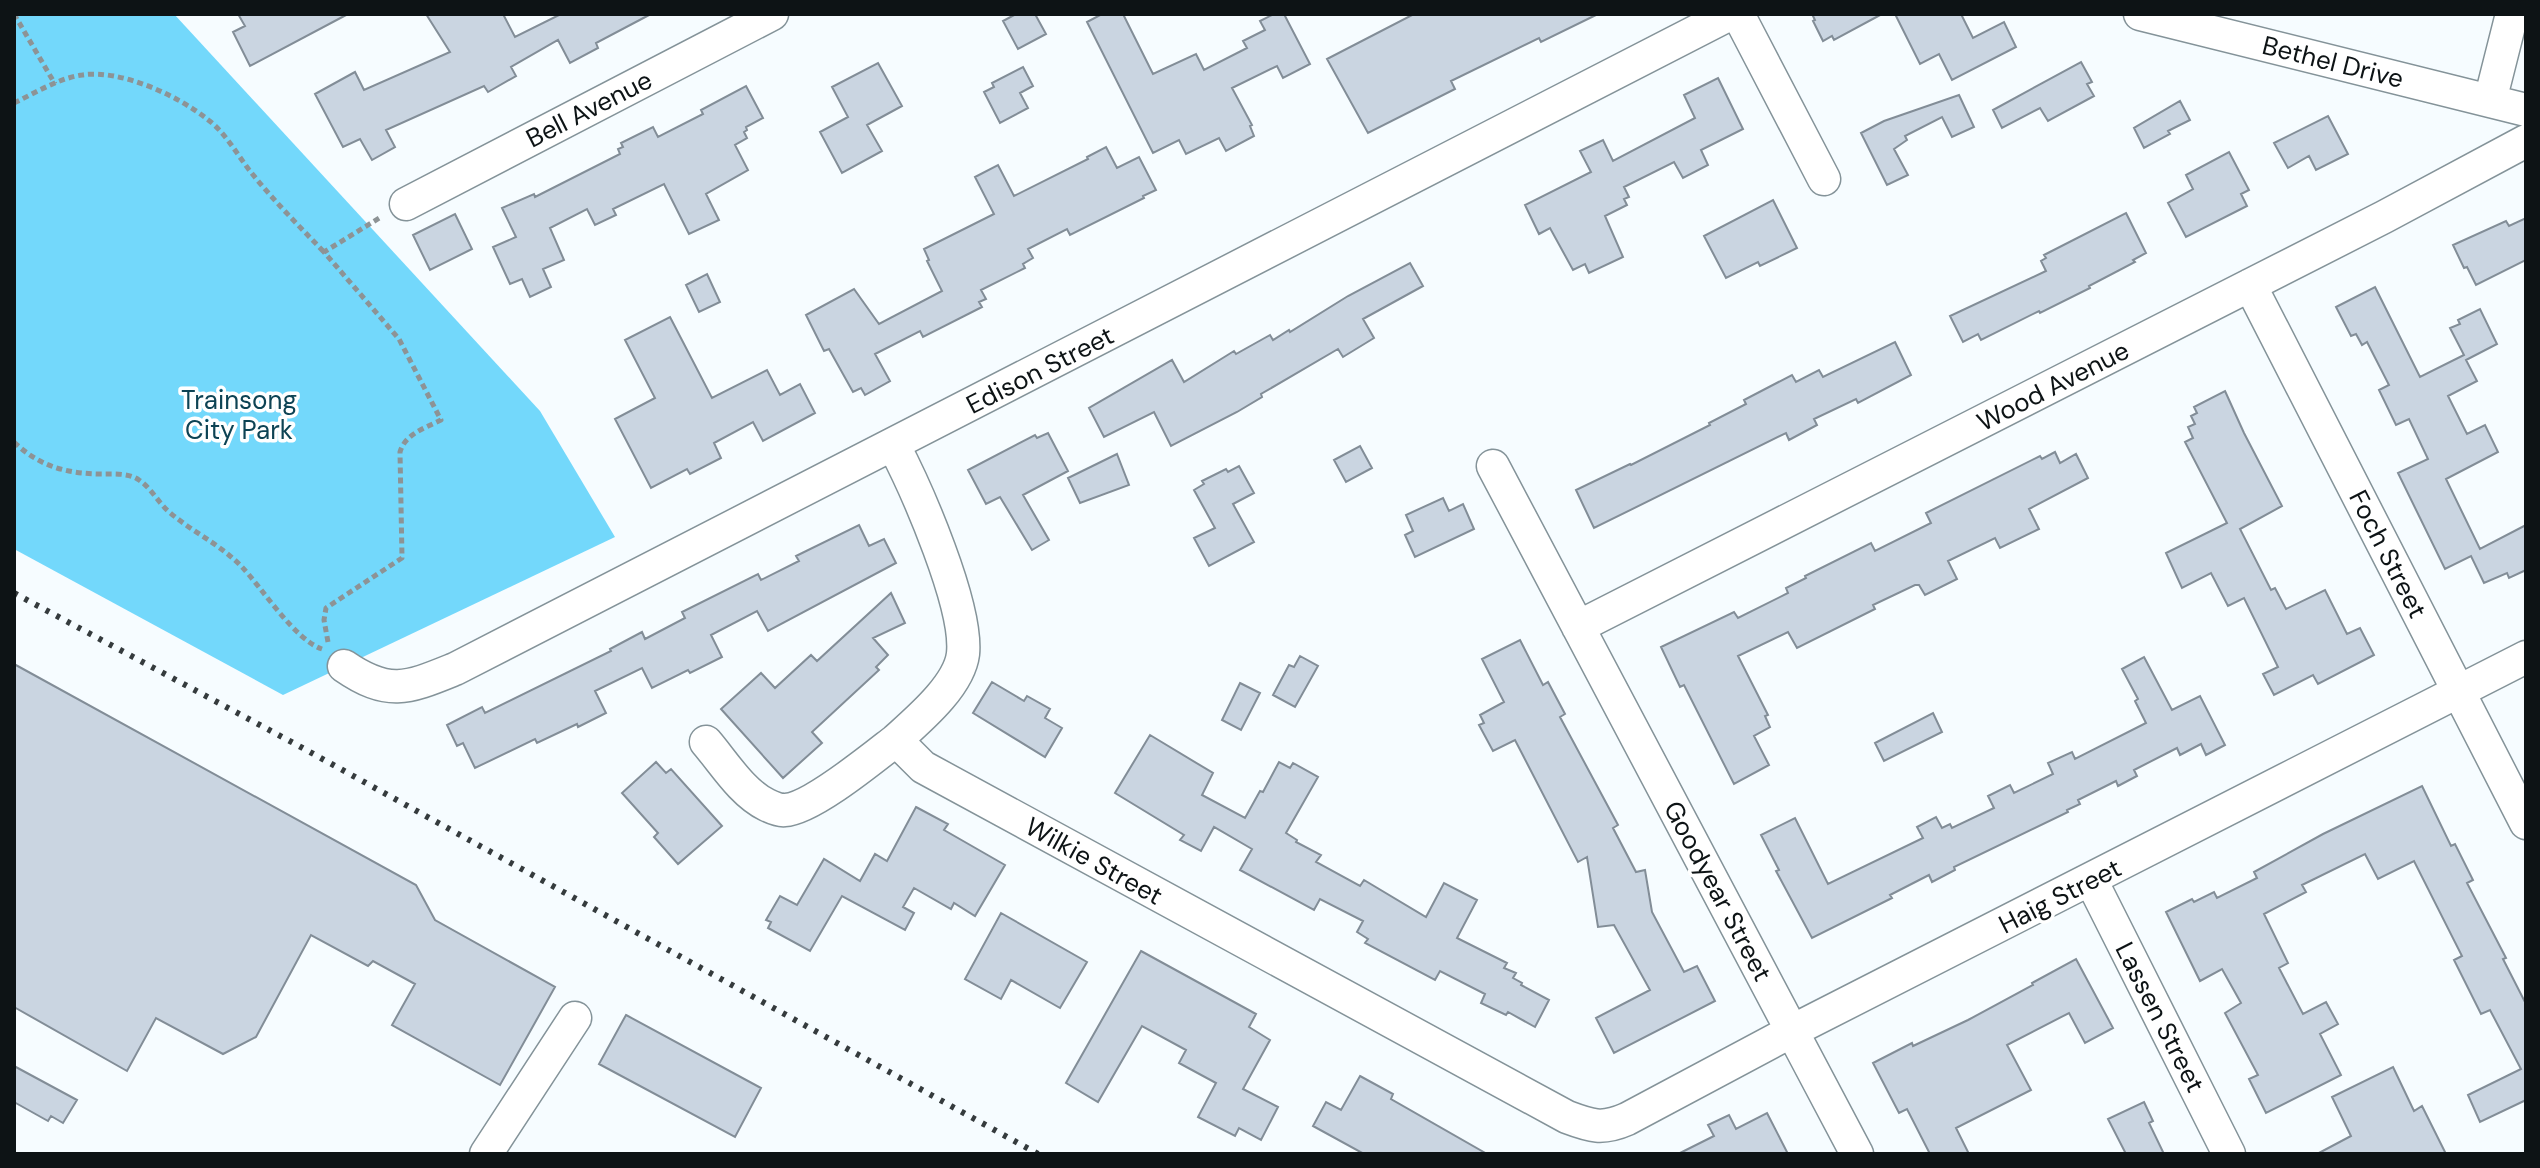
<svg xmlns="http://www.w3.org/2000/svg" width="2540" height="1168" viewBox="0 0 2540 1168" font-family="'DM Sans',sans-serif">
  <rect width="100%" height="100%" fill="#f6fcff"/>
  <path fill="#73d8fb" d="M14 14H174L540 411 615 537 283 695 14 549Z"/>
  <path fill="#cad5e1" stroke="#828d97" stroke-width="2" d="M238 14H348L250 66 233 32 245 26Z
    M426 14H503L515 37 561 14H651L596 43 598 48 570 63 558 40 511 67 516 76 488 92 484 86 386 130 395 147 372 160 360 139 343 147 315 94 355 72 364 90 450 52Z
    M1016 14H1035L1046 34 1018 49 1003 21Z
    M1102 14H1123L1153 74 1196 54 1204 70 1247 48 1243 41 1265 30 1260 21 1274 14H1284L1310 64 1283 78 1277 66 1232 88 1252 125 1250 126 1254 136 1226 151 1219 138 1186 154 1179 140 1153 153 1087 22Z
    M1414 14H1598L1541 42 1539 38 1451 81 1455 89 1368 133 1327 59Z
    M1812 14H1882L1834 40 1832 36 1823 41 1813 21 1815 20Z
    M1895 14H1961L1973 38 2004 22 2016 47 1952 80 1939 54 1920 64Z
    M2081 62 2092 82 2087 84 2094 96 2048 121 2040 108 2002 128 1993 110Z
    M878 63 902 106 867 125 882 151 842 173 820 132 848 117 832 87Z
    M1023 67 1033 86 1020 93 1028 108 1000 123 984 92 994 87 992 83Z
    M1718 78 1743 129 1701 150 1708 165 1683 178 1674 162 1624 187 1629 197 1624 199 1627 205 1605 216 1623 257 1589 273 1585 264 1573 270 1550 228 1539 234 1525 205 1591 172 1580 151 1603 140 1613 161 1695 118 1684 95Z
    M746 86 763 118 746 127 747 130 744 132 747 138 735 145 748 170 706 194 719 220 689 234 664 184 613 209 616 215 595 225 587 209 550 228 564 260 543 269 551 287 530 297 522 279 510 284 493 247 516 237 502 208 534 194 535 197 620 154 618 149 623 147 621 143 653 127 658 137 703 114 701 110Z
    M1959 95 1974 127 1952 137 1942 117 1905 136 1907 140 1894 149 1908 175 1887 185 1861 133 1884 121Z
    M2180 101 2190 120 2168 131 2170 134 2144 148 2134 128Z
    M2328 116 2348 154 2316 170 2309 156 2288 168 2274 143Z
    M1106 147 1117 168 1139 157 1156 190 1143 196 1144 198 1070 235 1067 229 1028 249 1033 258 1023 264 1025 268 981 290 986 299 979 302 982 307 923 337 920 331 875 354 890 381 865 395 861 388 853 392 829 349 824 351 806 315 854 289 879 324 942 291 927 261 929 260 924 249 994 214 975 177 998 165 1014 196 1088 159 1087 157Z
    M2229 152 2249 190 2241 194 2247 206 2186 237 2168 203 2193 189 2186 175Z
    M1773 200 1797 248 1760 266 1758 262 1726 278 1704 236Z
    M2126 213 2146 253 2133 260 2135 262 2089 286 2090 288 2040 313 2039 311 1981 340 1978 334 1963 342 1950 316 2046 271 2041 261 2046 258 2044 255Z
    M455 214 472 249 430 270 413 235Z
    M2526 218V260L2476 285 2467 267 2464 268 2453 245 2506 221 2509 226Z
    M1410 263 1423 286 1363 319 1374 338 1343 357 1338 349 1261 394 1262 397 1237 412 1171 446 1154 412 1104 437 1089 408 1172 360 1184 382 1234 351 1236 354 1270 335 1273 340 1289 330 1290 332 1348 296Z
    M707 274 720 302 699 312 686 285Z
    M2375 287 2420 377 2464 355 2450 328 2460 324 2458 320 2480 309 2497 344 2466 360 2477 381 2448 396 2467 434 2485 425 2498 452 2446 479 2480 549 2526 525V570L2509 578 2507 573 2484 583 2471 556 2445 569 2398 473 2428 459 2409 419 2396 425 2379 390 2389 385 2367 342 2362 345 2356 334 2351 336 2336 307Z
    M670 317 712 398 767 370 780 395 800 384 815 413 763 441 753 422 714 443 721 458 690 474 687 469 651 488 615 419 655 398 625 340Z
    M1895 342 1911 375 1858 403 1856 399 1814 419 1817 425 1789 440 1786 433 1594 528 1576 490 1630 464 1631 465 1710 425 1709 423 1746 404 1744 400 1792 375 1796 382 1819 370 1823 377Z
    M2225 391 2244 433 2282 506 2240 529 2271 590 2275 588 2286 609 2325 590 2347 634 2360 628 2374 655 2318 684 2313 675 2274 695 2263 674 2278 667 2244 598 2228 606 2211 573 2182 588 2166 553 2227 523 2185 442 2193 438 2188 427 2195 424 2191 416 2197 413 2194 407Z
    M1048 433 1068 471 1023 495 1049 540 1032 550 1000 497 986 504 968 470 1035 435 1037 438Z
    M1360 446 1372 468 1346 482 1334 460Z
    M2055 452 2060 463 2076 454 2088 478 2029 509 2039 529 2000 548 1995 538 1948 561 1957 579 1925 595 1919 585H1915L1873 605 1875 609 1797 648 1788 632 1738 656 1768 715 1765 716 1770 727 1754 736 1769 765 1734 784 1684 685 1680 687 1661 647 1734 612 1738 618 1788 593 1786 588 1806 578 1805 576 1871 543 1875 551 1931 523 1926 513 2040 456 2042 459Z
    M1117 454 1129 485 1080 503 1068 478Z
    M1239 466 1254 493 1233 504 1254 542 1209 566 1194 538 1215 528 1194 490 1204 484 1202 481 1226 469 1228 472Z
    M1443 498 1449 511 1463 504 1474 529 1415 557 1405 535 1413 531 1406 515Z
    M859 525 869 546 884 539 896 563 768 631 757 611 711 635 722 657 690 673 688 670 652 688 642 668 595 691 606 713 578 727 577 724 537 743 535 739 475 768 463 743 457 746 447 725 482 707 485 713 611 651 610 649 642 632 645 639 685 618 682 612 758 574 761 580 799 561 796 556Z
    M891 593 905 623 873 638 888 655 876 667 879 670 812 732 822 743 783 778 721 709 761 673 775 688 811 655 817 661Z
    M1520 640 1543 685 1548 682 1565 714 1560 717 1618 825 1613 828 1636 872 1645 870 1652 912 1684 972 1697 966 1715 1001 1614 1053 1596 1018 1650 990 1614 925 1598 927 1587 857 1578 862 1515 740 1493 751 1479 725 1484 723 1480 715 1504 702 1482 659Z
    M1300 656 1318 666 1295 707 1273 695 1289 665 1294 667Z
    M2144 657 2172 710 2200 696 2225 745 2206 755 2201 744 2180 755 2177 748 2134 770 2137 776 2118 786 2116 781 2078 800 2080 804 2067 810 2068 812 1954 867 1955 870 1932 882 1929 875 1890 895 1892 898 1812 938 1776 871 1779 870 1761 835 1795 818 1828 884 1923 838 1917 827 1936 817 1942 828 1950 824 1952 828 1994 808 1988 796 2010 785 2014 793 2053 774 2048 763 2072 752 2075 759 2146 723 2135 701 2138 699 2122 669Z
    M14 664 416 885 435 920 555 987 500 1085 392 1025 415 984 373 961 368 966 311 935 256 1037 223 1054 156 1018 127 1071 14 1007Z
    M992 682 1024 701 1027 696 1050 709 1045 718 1062 728 1045 757 973 713Z
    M1240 683 1260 693 1241 730 1222 720Z
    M1933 713 1942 732 1884 761 1875 743Z
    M1150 735 1213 773 1202 795 1245 818 1260 791 1263 792 1279 762 1290 768 1293 763 1318 777 1286 833 1297 840 1296 842 1321 855 1316 862 1360 886 1364 880 1426 917 1444 883 1477 900 1457 938 1507 963 1504 968 1516 973 1513 978 1522 983 1521 985 1549 1000 1535 1027 1508 1012 1506 1015 1481 1003 1485 994 1440 971 1435 980 1365 943 1368 939 1357 932 1363 921 1320 899 1314 910 1240 870 1252 849 1214 827 1201 851 1180 840 1184 835 1115 793Z
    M656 762 666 773 671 769 722 826 678 864 654 837 658 833 622 793Z
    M2422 786 2451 846 2455 844 2473 880 2467 883 2506 958 2503 959 2526 1004V1100L2480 1122 2468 1095 2521 1069 2490 1010 2481 1014 2454 960 2462 956 2414 861 2378 879 2365 854 2302 885 2306 892 2264 914 2288 963 2279 968 2303 1014 2326 1002 2338 1024 2320 1034 2341 1075 2266 1113 2249 1079 2258 1075 2225 1013 2241 1003 2222 969 2200 981 2166 912 2192 899 2194 902 2214 892 2217 898 2257 878 2254 872 2323 834Z
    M916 807 948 824 944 830 1005 865 975 916 954 903 951 909 914 888 903 907 914 913 905 930 842 896 810 951 768 928 771 922 766 920 780 896 797 905 824 859 860 881 875 854 887 861Z
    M1001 913 1087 962 1060 1008 1011 980 1001 999 965 979Z
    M1141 951 1256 1014 1249 1027 1270 1040 1243 1089 1278 1107 1261 1140 1239 1128 1235 1136 1198 1117 1216 1083 1179 1063 1186 1050 1142 1026 1098 1102 1066 1083Z
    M2076 959 2113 1028 2085 1043 2069 1013 2007 1045 2031 1090 1956 1128 1969 1154H1930L1907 1109 1899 1113 1873 1063 1912 1043 1913 1046 1968 1020 2033 985 2032 983Z
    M626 1015 761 1088 735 1137 599 1064Z
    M14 1066 77 1100 63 1123 51 1116 48 1121 14 1102Z
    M2393 1067 2414 1111 2422 1106 2446 1154H2317L2351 1136 2332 1097Z
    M1360 1076 1393 1094 1391 1099 1487 1154H1364L1313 1126 1326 1102 1341 1110Z
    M2144 1102 2153 1121 2149 1123 2164 1154H2126L2108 1119Z
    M1767 1113 1788 1154H1678L1714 1136 1708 1125 1729 1115 1736 1129Z"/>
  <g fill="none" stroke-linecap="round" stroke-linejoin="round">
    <defs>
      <path id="minor" d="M1738 14 1824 179
        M2140 14 2526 110
        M2490 101 2512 14
        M406 204 772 14
        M2250 285 2526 823
        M894 446C917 490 968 606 963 654 959 686 918 720 896 740L923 767 1567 1117C1591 1126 1602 1130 1627 1119L1792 1031 2526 657
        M1493 466 1857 1154
        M1578 627 2384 217 2526 141
        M344 666C389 697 408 688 455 669L1730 14
        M706 742C724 763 742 793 767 805 771 807 781 811 785 810 811 809 874 757 896 740
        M2091 880 2229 1154
        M486 1154 575 1018"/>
    </defs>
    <use href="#minor" stroke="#849399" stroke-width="35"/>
    <path stroke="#8d9395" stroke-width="5" stroke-dasharray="6 4" stroke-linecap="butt" d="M14 14 55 84
      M14 103C35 93 59 78 82 75 120 69 177 95 207 119 225 132 236 153 250 171 272 199 299 226 324 252
      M14 442C40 467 68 474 103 474 115 474 129 473 139 480 151 488 158 502 168 511 192 532 220 544 242 567 262 588 295 640 322 649
      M328 642 324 620 326 608 402 558 400 452C405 434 425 428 441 420L399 339 324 252 381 217"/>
    <use href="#minor" stroke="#fff" stroke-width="32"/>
    <path stroke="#353b3d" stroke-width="6" stroke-dasharray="4 8" stroke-linecap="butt" d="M14 593 299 746 1038 1154"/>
  </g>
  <g text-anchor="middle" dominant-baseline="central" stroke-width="7" stroke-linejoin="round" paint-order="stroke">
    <g font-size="26" fill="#0d1315" stroke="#fff">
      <text transform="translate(2333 62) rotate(14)">Bethel Drive</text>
      <text transform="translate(589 109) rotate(-27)">Bell Avenue</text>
      <text transform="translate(1040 370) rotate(-27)">Edison Street</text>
      <text transform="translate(2053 386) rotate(-27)">Wood Avenue</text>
      <text transform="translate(2388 554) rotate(63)">Foch Street</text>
      <text transform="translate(1094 861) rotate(29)">Wilkie Street</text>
      <text transform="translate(1718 891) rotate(62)">Goodyear Street</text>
      <text transform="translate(2060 896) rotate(-27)">Haig Street</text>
      <text transform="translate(2160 1017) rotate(63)">Lassen Street</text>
    </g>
    <g font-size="26" fill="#0d4354" stroke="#fff">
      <text x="239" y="400">Trainsong<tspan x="239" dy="30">City Park</tspan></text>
    </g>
  </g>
  <rect width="2540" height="1168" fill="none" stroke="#0d1315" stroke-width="32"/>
</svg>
